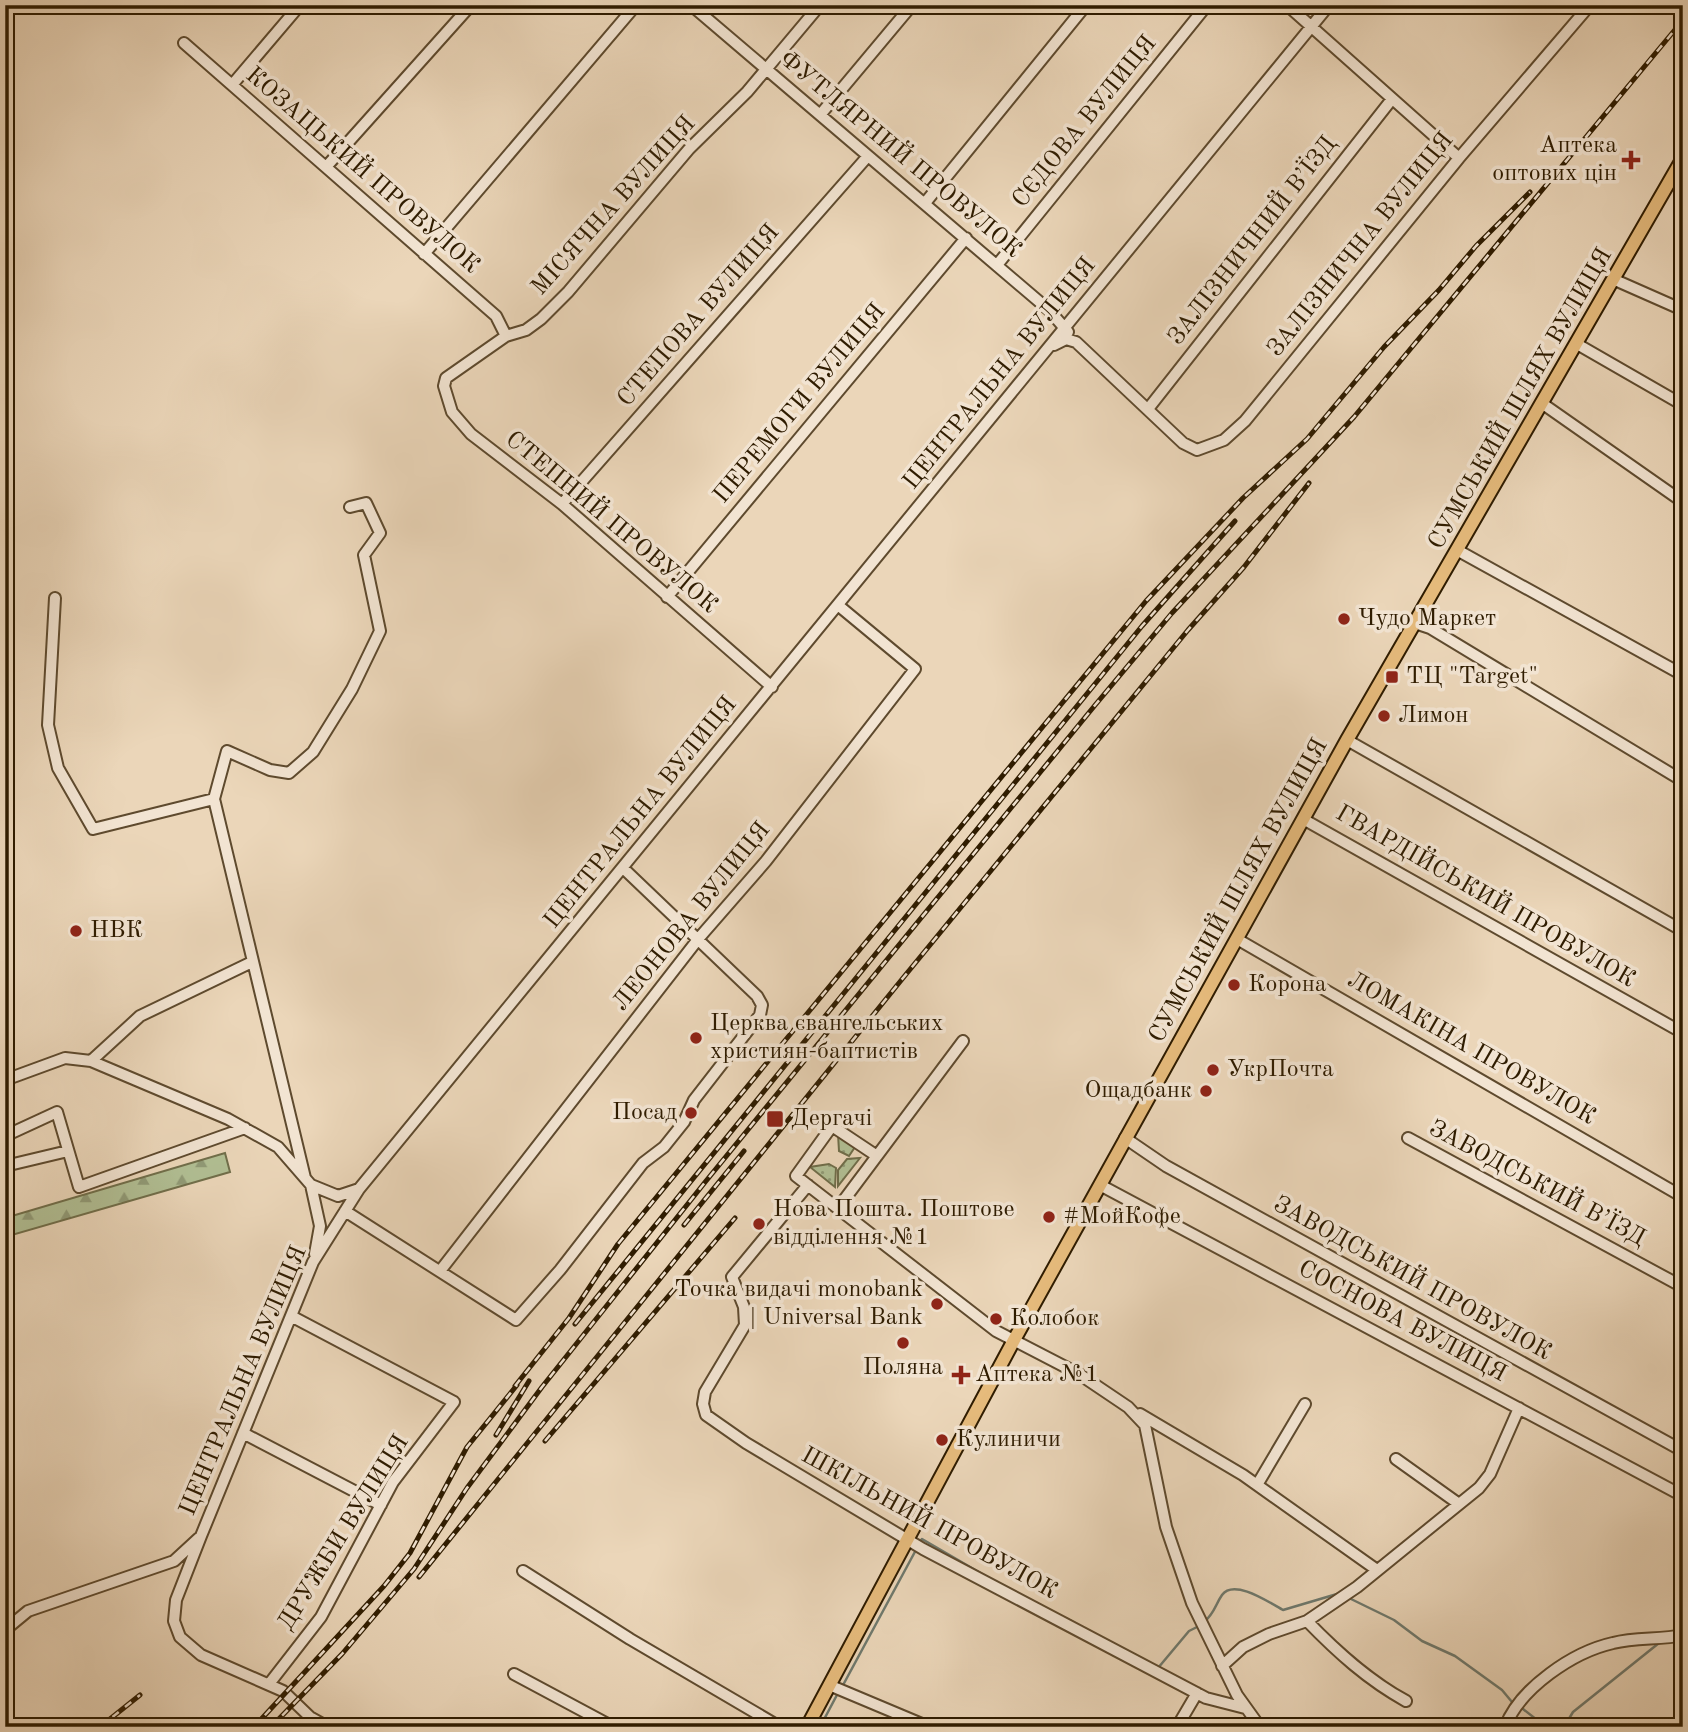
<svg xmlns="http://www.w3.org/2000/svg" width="1688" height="1732" viewBox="0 0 1688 1732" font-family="'Old Standard TT',serif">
  <defs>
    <pattern id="grass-dots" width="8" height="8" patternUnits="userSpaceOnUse" patternTransform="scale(1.75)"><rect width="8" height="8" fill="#b1bf94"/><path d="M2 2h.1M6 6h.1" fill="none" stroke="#909a76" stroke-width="1.8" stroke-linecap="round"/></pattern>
    <pattern id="forest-firs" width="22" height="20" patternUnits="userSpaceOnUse" patternTransform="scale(1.75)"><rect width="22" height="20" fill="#b1bf94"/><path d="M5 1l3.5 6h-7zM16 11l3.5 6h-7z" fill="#909a76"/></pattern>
  </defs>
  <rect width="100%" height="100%" fill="#ebd6b9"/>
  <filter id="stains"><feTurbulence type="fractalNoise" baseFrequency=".00286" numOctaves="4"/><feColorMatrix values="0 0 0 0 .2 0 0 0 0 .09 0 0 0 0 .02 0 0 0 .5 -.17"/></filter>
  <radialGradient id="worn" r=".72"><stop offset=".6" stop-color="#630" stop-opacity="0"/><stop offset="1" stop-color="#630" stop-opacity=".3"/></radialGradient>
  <path fill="url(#grass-dots)" stroke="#706e4a" stroke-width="2" d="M838 1134 855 1147 849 1156 839 1151Z
    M860 1158 838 1186V1170L847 1159Z
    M829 1164 836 1168 835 1187 810 1167Z"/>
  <path fill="url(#forest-firs)" stroke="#706e4a" stroke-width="2" d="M225 1153 230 1172 5 1237V1218Z"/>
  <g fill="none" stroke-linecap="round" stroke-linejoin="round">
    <path stroke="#6f796d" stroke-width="2.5" d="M920 1542 922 1539 989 1578
      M1351 1599 1394 1620 1422 1641 1455 1656 1502 1690 1512 1702
      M1066 1618 1106 1640
      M1204 1622C1215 1613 1215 1605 1222 1595 1234 1578 1270 1603 1283 1610L1337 1594
      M1158 1668 1189 1631 1199 1626
      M842 1687 917 1548
      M1523 1709 1546 1727
      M820 1727 838 1693
      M1564 1727 1573 1712 1659 1643"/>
    <defs>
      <path id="minor" d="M691 5 1049 310 1068 332
        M1287 5 1459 158
        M184 43 496 316 506 336
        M232 85 300 5
        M820 115 912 5
        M326 167 471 5
        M925 203 1086 5
        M424 254 636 5
        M997 265 1207 5
        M1615 280 1683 310
        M1577 344 1683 405
        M1054 345 1066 339 1076 342 1183 443 1197 450 1224 440 1245 421 1459 158 1590 5
        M1543 404 1683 502
        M1148 409 1392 99
        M562 504 868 156
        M1457 550 1683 675
        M667 597 966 238
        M55 598 48 725 58 768 93 829 214 799
        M1415 623 1430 628 1683 781
        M772 687 562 504 471 434 452 412 444 386 446 378 506 336 526 330 541 319 568 292 689 149 747 92 820 5
        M1347 740 1683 931
        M1303 819 1683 1033
        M1237 939 1683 1197
        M91 1061 140 1016 252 962
        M5 1080 65 1058 91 1061 228 1119 278 1147 311 1185 338 1196 359 1189
        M5 1136 57 1112 79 1187 245 1128
        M1125 1138 1166 1166 1683 1451
        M1408 1138 1683 1287
        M877 1156 832 1126 796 1176 996 1331 1079 1374 1128 1407 1145 1425 1166 1527 1192 1603 1237 1695 1260 1727
        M5 1166 68 1151
        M305 1178 214 799 227 751 270 770 289 773 313 752 352 689 380 631 364 555 380 533 366 503 350 507
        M311 1185 320 1226 315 1254
        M808 1185 732 1277 744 1307 745 1325 705 1392 703 1404 706 1415 746 1443 923 1549 1206 1698 1245 1708
        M1100 1185 1683 1496
        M838 1208 963 1041
        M345 1211 516 1320 560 1270 643 1163 664 1147 684 1122 694 1100 760 1015 762 1005 757 996 623 868
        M440 1271 699 938 766 861 915 669 839 606
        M1140 1414 1243 1475 1377 1570
        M243 1433 381 1505
        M1396 1459 1459 1504
        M1257 1485 1305 1404
        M523 1571 630 1639 780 1727
        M1307 1621C1337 1652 1368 1680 1406 1701
        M5 1630 28 1611 174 1561 199 1538
        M1222 1666 1243 1647 1269 1634 1307 1621 1357 1587 1479 1488 1490 1474 1519 1408
        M514 1674 613 1727
        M269 1684 321 1617 393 1482 454 1402 291 1316
        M829 1685 929 1727
        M328 1727 310 1717 283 1691 201 1655 180 1637 174 1621 176 1600 201 1536 313 1262 359 1189 1329 5
        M1177 1727 1197 1693
        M1505 1727C1520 1688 1573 1652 1613 1643 1636 1637 1660 1640 1683 1635"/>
      <path id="major" d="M807 1727 1014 1340 1347 740 1683 158"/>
    </defs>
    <use href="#minor" stroke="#5e4a2e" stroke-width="14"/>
    <use href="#major" stroke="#2f1c00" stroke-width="16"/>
    <use href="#minor" stroke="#f2e4d2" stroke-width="10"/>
    <use href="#major" stroke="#e6bb7c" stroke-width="12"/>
    <defs>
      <path id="rail" d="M684 1225 744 1151
        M575 1324 1142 626 1235 521
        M515 1386 569 1318 618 1244 1146 601 1243 498 1307 439 1384 347 1439 290 1476 246 1530 192
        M496 1435 529 1381
        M545 1441 735 1218
        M419 1577 903 978 1188 630 1244 567 1309 483
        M100 1727 140 1695
        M254 1727 384 1586 410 1553 467 1447 517 1385
        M271 1727 342 1654 414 1569 467 1488 542 1387 706 1181 1096 704 1172 613 1354 417 1683 20"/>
    </defs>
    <use href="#rail" stroke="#2f1c00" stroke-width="5"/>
    <use href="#rail" stroke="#f2e4d2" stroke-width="2.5" stroke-dasharray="8" stroke-linecap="butt"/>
  </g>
  <g fill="#8f2418" stroke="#f2e4d2" stroke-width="2.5">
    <path d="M1627.5 149.5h7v7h7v7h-7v7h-7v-7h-7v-7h7z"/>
    <circle cx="1344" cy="619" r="7"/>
    <rect x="1385" y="670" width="14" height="14" rx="3.5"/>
    <circle cx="1384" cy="716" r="7"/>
    <circle cx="76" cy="931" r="7"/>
    <circle cx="1234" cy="985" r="7"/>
    <circle cx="696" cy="1038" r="7"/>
    <circle cx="1213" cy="1070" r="7"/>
    <circle cx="1206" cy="1091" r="7"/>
    <circle cx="691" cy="1113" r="7"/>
    <rect x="766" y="1110" width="18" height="18" rx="3.5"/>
    <circle cx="1049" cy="1217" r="7"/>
    <circle cx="759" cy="1224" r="7"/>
    <circle cx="937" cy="1304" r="7"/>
    <circle cx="996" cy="1319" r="7"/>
    <circle cx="903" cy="1343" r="7"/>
    <path d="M957.5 1364.5h7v7h7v7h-7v7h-7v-7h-7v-7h7z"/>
    <circle cx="942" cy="1440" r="7"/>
  </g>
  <g text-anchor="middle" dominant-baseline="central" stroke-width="7" stroke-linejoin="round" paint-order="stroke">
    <g font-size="24" fill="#2f1c00" stroke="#f2e4d2">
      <text transform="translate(1085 122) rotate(-51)">СЄДОВА ВУЛИЦЯ</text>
      <text transform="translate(900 155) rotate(40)">ФУТЛЯРНИЙ ПРОВУЛОК</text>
      <text transform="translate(362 171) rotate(41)">КОЗАЦЬКИЙ ПРОВУЛОК</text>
      <text transform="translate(614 206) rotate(-48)">МІСЯЧНА ВУЛИЦЯ</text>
      <text transform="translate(1253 241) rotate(-52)">ЗАЛІЗНИЧНИЙ В’ЇЗД</text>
      <text transform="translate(1361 245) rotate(-51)">ЗАЛІЗНИЧНА ВУЛИЦЯ</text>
      <text transform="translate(699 316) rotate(-49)">СТЕПОВА ВУЛИЦЯ</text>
      <text transform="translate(1000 374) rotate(-51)">ЦЕНТРАЛЬНА ВУЛИЦЯ</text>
      <text transform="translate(1521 399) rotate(-60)">СУМСЬКИЙ ШЛЯХ ВУЛИЦЯ</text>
      <text transform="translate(800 404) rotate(-50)">ПЕРЕМОГИ ВУЛИЦЯ</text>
      <text transform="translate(611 523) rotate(40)">СТЕПНИЙ ПРОВУЛОК</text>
      <text transform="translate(641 813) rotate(-51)">ЦЕНТРАЛЬНА ВУЛИЦЯ</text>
      <text transform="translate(1239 891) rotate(-61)">СУМСЬКИЙ ШЛЯХ ВУЛИЦЯ</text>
      <text transform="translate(1485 897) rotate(30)">ГВАРДІЙСЬКИЙ ПРОВУЛОК</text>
      <text transform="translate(692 917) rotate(-51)">ЛЕОНОВА ВУЛИЦЯ</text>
      <text transform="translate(1471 1049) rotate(30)">ЛОМАКІНА ПРОВУЛОК</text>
      <text transform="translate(1537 1184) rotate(28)">ЗАВОДСЬКИЙ В’ЇЗД</text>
      <text transform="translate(1412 1279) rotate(29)">ЗАВОДСЬКИЙ ПРОВУЛОК</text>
      <text transform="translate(1402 1322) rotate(28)">СОСНОВА ВУЛИЦЯ</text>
      <text transform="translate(244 1381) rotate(-67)">ЦЕНТРАЛЬНА ВУЛИЦЯ</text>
      <text transform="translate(929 1524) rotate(29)">ШКІЛЬНИЙ ПРОВУЛОК</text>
      <text transform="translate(344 1533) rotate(-58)">ДРУЖБИ ВУЛИЦЯ</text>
    </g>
    <g font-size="24" fill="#2f1c00" stroke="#f2e4d2" text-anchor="start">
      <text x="1617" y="146" text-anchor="end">Аптека<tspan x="1617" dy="28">оптових цін</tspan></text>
      <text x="1358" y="619">Чудо Маркет</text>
      <text x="1406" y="677">ТЦ "Target"</text>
      <text x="1398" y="716">Лимон</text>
      <text x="90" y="931">НВК</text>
      <text x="1248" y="985">Корона</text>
      <text x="710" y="1024">Церква євангельських<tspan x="710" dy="28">християн-баптистів</tspan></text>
      <text x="1227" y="1070">УкрПочта</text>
      <text x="1192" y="1091" text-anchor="end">Ощадбанк</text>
      <text x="677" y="1113" text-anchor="end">Посад</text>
      <text x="791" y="1119">Дергачі</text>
      <text x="773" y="1210">Нова Пошта. Поштове<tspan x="773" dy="28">відділення №1</tspan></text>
      <text x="1063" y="1217">#МойКофе</text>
      <text x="923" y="1290" text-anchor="end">Точка видачі monobank<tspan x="923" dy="28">| Universal Bank</tspan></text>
      <text x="1010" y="1319">Колобок</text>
      <text x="903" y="1368" text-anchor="middle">Поляна</text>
      <text x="975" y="1375">Аптека №1</text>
      <text x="956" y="1440">Кулиничи</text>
    </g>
  </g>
  <rect width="1688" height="1732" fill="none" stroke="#ebd6b9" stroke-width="28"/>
  <rect x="7" y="7" width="1674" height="1718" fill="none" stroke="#2f1c00" stroke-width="3.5"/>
  <rect x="14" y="14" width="1660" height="1704" fill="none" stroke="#2f1c00" stroke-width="2"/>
  <rect width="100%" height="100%" filter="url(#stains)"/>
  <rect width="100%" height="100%" fill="url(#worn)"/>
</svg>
